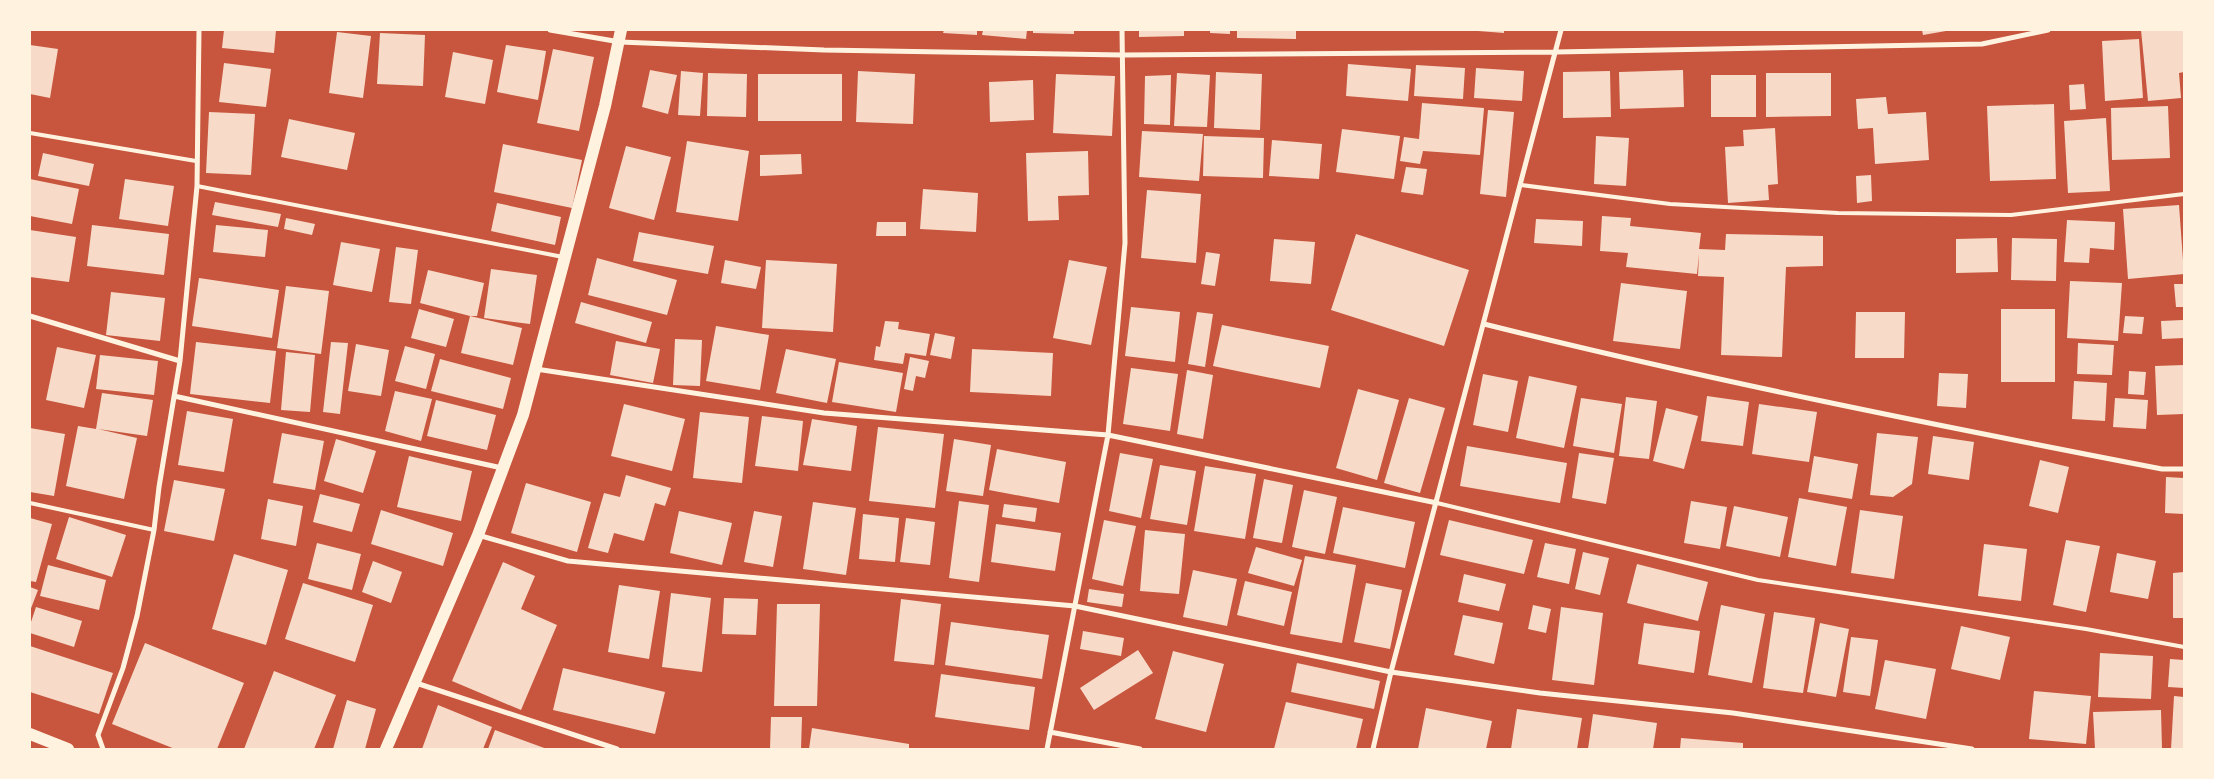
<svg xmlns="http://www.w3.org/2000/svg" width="2214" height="779" viewBox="0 0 2214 779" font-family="'Times New Roman',serif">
  <rect width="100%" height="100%" fill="#c8553d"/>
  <path fill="#f7dbc8" d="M224 30H276L274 53 222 48Z
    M944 30H977V35L943 33Z
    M983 30H1027L1026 39 982 35Z
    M1033 30H1074V34L1033 33Z
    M1139 30H1184V36L1139 37Z
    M1210 30H1230V34L1210 33Z
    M1237 30H1296V39L1237 38Z
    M1465 30H1504V33Z
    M1922 30H1946V31L1923 35Z
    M2141 30H2184V72L2179 73 2181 98 2148 101Z
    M337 32 371 36 363 98 329 93Z
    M380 33 425 35 423 86 377 84Z
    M2139 39 2143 98 2105 101 2102 41Z
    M30 45 58 49 50 98 30 94Z
    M506 45 546 51 538 100 497 92Z
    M553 49 594 57 579 131 537 123Z
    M453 52 493 60 485 104 445 97Z
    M224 63 271 69 266 107 219 102Z
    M1348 64 1411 69 1408 101 1346 96Z
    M1416 65 1465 68 1463 99 1414 96Z
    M1476 68 1524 71 1522 101 1474 98Z
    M650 70 677 75 668 114 642 107Z
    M1683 70 1684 107 1620 109 1619 72Z
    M681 71 703 73 700 116 678 115Z
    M858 71 915 74 913 124 856 122Z
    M1610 71 1611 117 1563 118V72Z
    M1216 72 1262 74 1260 130 1214 128Z
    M708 73 747 74 746 117 707 116Z
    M1177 73 1210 75 1207 127 1174 126Z
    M1766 73H1831V116L1766 117Z
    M758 74H842V121H758Z
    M1056 74 1115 76 1112 136 1053 133Z
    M1171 75 1170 125 1144 124 1145 76Z
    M1711 75H1756V117H1711Z
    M1033 80 1034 120 990 122 989 82Z
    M2084 84 2086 109 2070 110 2069 85Z
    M1886 97 1888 114 1926 112 1929 160 1875 164 1873 128 1858 129 1856 99Z
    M1422 103 1484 108 1480 155 1423 151 1420 164 1400 161 1404 137 1419 139Z
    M2054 104 2056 179 1990 181 1987 106Z
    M2168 106 2170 158 2112 160 2111 108Z
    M1488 110 1514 112 1506 197 1480 194Z
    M209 112 255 114 251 175 206 173Z
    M2106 118 2110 191 2068 193 2064 121Z
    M289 119 355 133 347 170 281 157Z
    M1775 128 1778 184 1768 185 1769 200 1728 203 1725 147 1744 146 1743 130Z
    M1342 129 1400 136 1394 179 1336 172Z
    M1142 131 1203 134 1199 181 1139 177Z
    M1204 136 1264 138 1263 178 1203 176Z
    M1596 136 1629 138 1626 186 1594 184Z
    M1272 140 1322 144 1319 179 1269 176Z
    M687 141 749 151 738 221 676 212Z
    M503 144 582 160 572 208 494 192Z
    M626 146 671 157 654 220 609 208Z
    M1088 151 1089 195 1058 196 1059 220 1028 221 1026 153Z
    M43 153 94 164 89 186 38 176Z
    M801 154 802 174 760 176V155Z
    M1406 167 1427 169 1423 195 1401 192Z
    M1871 175 1872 201 1857 203 1856 176Z
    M30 179 79 189 72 224 30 216Z
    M125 179 174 186 168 226 119 219Z
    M923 189 978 193 976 232 920 229Z
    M1147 190 1201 194 1196 263 1141 258Z
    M215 202 281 214 278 227 212 215Z
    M497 203 561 217 555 245 491 231Z
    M2179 205 2184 274 2128 279 2123 209Z
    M1602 216 1631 218 1630 226 1701 233 1699 249 1725 250 1726 234 1823 236V266L1786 267 1782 357 1721 355 1724 277 1698 276 1699 254 1697 274 1626 267 1628 253 1600 251Z
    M286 218 315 224 312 235 284 229Z
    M1536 219 1583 221 1582 246 1534 243Z
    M2067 220 2115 222 2114 250 2090 248 2089 263 2064 262Z
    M877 222H906V236H876Z
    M92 225 169 234 164 275 87 266Z
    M216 225 268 230 265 257 213 252Z
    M30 230 76 237 69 282 30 277Z
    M639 232 714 246 708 274 633 261Z
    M1356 234 1469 270 1444 346 1331 310Z
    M1997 238 1998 272 1956 273V239Z
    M2012 238 2057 239 2056 281 2011 280Z
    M1274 239 1315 242 1311 284 1270 281Z
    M341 242 380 249 372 292 333 285Z
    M396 247 418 250 411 304 389 302Z
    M1206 252 1220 254 1215 286 1201 284Z
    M597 258 677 280 667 315 588 295Z
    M725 260 761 267 756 289 721 283Z
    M766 260 837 264 833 332 762 328Z
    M1069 260 1107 267 1091 345 1053 338Z
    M491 269 537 275 530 324 484 318Z
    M428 270 484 283 477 316H470L522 328 513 365 461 353 470 316 420 303Z
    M199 278 279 290 272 338 192 326Z
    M2070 281 2122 283 2118 341 2067 338Z
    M1621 283 1687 291 1680 349 1613 341Z
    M2174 284H2184V307H2176Z
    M286 286 329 291 321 354 277 348Z
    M111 292 165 298 160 341 106 335Z
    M581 302 652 322 646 343 575 323Z
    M1131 307 1180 312 1175 362 1125 356Z
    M419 309 454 319 446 347 411 338Z
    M2001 309H2055V382H2001Z
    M1197 312 1213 314 1205 367 1188 364Z
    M1856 312H1905L1904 358H1855Z
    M2125 316 2144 317 2142 334 2123 333Z
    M2183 320 2184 338 2162 339 2161 321Z
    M885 321 899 322 898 329 930 334 926 356 905 353 903 364 874 360 876 346 880 347Z
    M1222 325 1329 346 1320 388 1213 366Z
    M716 326 769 335 760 390 706 381Z
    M935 333 955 337 951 359 930 355Z
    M675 339 702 340 700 386 673 385Z
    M616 341 660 349 653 383 610 375Z
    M196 342 276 351 270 403 190 394Z
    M331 342 348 343 340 414 323 412Z
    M2078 343 2114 345 2112 375 2077 374Z
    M356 344 389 350 381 396 348 391Z
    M405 346 435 354 426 389 395 381Z
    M57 347 96 355 84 408 46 400Z
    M786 349 836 359 827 403 776 393Z
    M972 349 1053 353 1051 396 970 392Z
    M286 352 315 355 310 412 281 410Z
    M100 355 158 361 154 395 96 389Z
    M910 357 929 361 925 378 916 376 913 391 904 389Z
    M440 359 511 378 503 409 431 391Z
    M839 362 903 373 896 412 832 402Z
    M2184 365V414L2157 415 2155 366Z
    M1131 368 1178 374 1170 431 1123 424Z
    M1187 370 1213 375 1203 439 1177 434Z
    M2129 371 2146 372 2144 395 2128 394Z
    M1939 373 1968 374 1966 408 1937 406Z
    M1483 374 1518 381 1508 432 1473 425Z
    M1529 376 1577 386 1564 448 1516 438Z
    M2074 381 2107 383 2105 421 2072 419Z
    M1358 389 1399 400 1377 480 1336 468Z
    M395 391 432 399 421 441 385 431Z
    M102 393 153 400 147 436 98 429 137 438 124 499 66 486 78 426 96 429Z
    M1707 396 1749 402 1743 446 1701 441Z
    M1626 397 1657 401 1649 459 1619 456Z
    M1409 398 1445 408 1420 493 1384 483Z
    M1581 398 1622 404 1614 453 1573 446Z
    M2115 398 2148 400 2146 429 2113 427Z
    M436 400 496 415 487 450 427 436Z
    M624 404 685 419 672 471 611 456Z
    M1759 404 1817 412 1809 462 1752 454Z
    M1666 408 1698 416 1684 469 1653 461Z
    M187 411 233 419 224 472 178 465Z
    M700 412 749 417 742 483 693 478Z
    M762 416 803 421 798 471 755 466Z
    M812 419 857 426 851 471 803 465Z
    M878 427 944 434 935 508 869 501Z
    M30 428 65 434 54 496 30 492Z
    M282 433 324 441 315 490 273 483Z
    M1877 433 1918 437 1912 484 1893 497 1870 495Z
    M1933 436 1974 442 1969 480 1928 474Z
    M336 439 376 451 363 493 324 481Z
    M954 439 991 445 983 496 946 491Z
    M1467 446 1567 463 1560 503 1460 486Z
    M997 449 1066 462 1059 503 989 490Z
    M1120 453 1153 459 1141 518 1109 511Z
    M1579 453 1614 458 1606 504 1572 498Z
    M409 456 472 471 461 521 397 507Z
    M1814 456 1858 464 1852 499 1808 492Z
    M2040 460 2069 467 2058 513 2029 506Z
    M1160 465 1196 471 1187 525 1150 519Z
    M1205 466 1256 474 1245 539 1194 531Z
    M626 475 671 488 665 506 655 503 644 541 614 533 608 553 588 548 604 493 620 497Z
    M2166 477 2184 478V514L2165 513Z
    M1264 479 1293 485 1282 543 1253 538Z
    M174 480 225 489 214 541 164 531Z
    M526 483 591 502 577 552 511 533Z
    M1304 490 1337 497 1325 554 1292 547Z
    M320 494 360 504 352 532 313 522Z
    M1799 498 1847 507 1836 566 1788 557Z
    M268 499 303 506 296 546 261 539Z
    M959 501 989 505 979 582 949 578Z
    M1691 501 1727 507 1720 549 1684 543Z
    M813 502 856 508 846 575 803 569Z
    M1004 504 1037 508 1035 522 1002 517Z
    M1734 506 1788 517 1780 557 1726 546Z
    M1343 507 1415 522 1405 568 1333 553Z
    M381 510 453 533 443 566 371 544Z
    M1860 510 1903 516 1894 579 1851 573Z
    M679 511 732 523 722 565 670 553Z
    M754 511 782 516 773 567 744 562Z
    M863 514 899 518 895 562 859 559Z
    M69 517 126 535 112 577 56 559Z
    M30 518 52 524 36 582 30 581Z
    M906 518 935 522 930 565 900 562Z
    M1104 520 1136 526 1123 586 1092 579Z
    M1449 520 1533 540 1524 574 1440 555Z
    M996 524 1061 533 1055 571 991 562Z
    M1145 530 1185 534 1179 594 1140 591Z
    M2066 540 2100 546 2086 612 2053 605Z
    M317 543 361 554 352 590 308 579Z
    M1545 543 1576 549 1569 584 1537 577Z
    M1984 544 2027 549 2021 601 1978 596Z
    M1256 547 1302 560 1294 586 1248 573Z
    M1583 552 1609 558 1600 595 1575 589Z
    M2117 553 2156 561 2148 599 2110 592Z
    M234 554 288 570 266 645 212 629Z
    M1305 556 1356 565 1342 643 1290 634Z
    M373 561 402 572 391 603 362 592Z
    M503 562 535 576 521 609 557 625 521 710 452 681Z
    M1637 564 1708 582 1698 621 1627 603Z
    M48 565 106 580 99 610 40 596Z
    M1193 570 1237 579 1227 626 1183 617Z
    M2184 572V618H2173V573Z
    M1464 574 1506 584 1499 611 1458 602Z
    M1245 581 1292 592 1284 626 1237 615Z
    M303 583 373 605 355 662 285 639Z
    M1366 583 1402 590 1390 649 1354 642Z
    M619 585 660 591 649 659 608 652Z
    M30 587 38 590 30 611Z
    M1089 589 1124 594 1122 607 1087 602Z
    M671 593 711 598 702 672 662 667Z
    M724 598 758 599 756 635 722 634Z
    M901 599 941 604 934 665 894 661Z
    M777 604H820L817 706H774Z
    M1533 605 1551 609 1546 633 1528 629Z
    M1721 605 1765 614 1752 683 1708 675Z
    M36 607 82 621 74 647 30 633V625Z
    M1561 607 1603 613 1594 685 1552 680Z
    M1774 612 1815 618 1803 693 1763 688Z
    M1463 615 1503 623 1494 664 1454 655Z
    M951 622 1049 635 1042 679 945 665Z
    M1644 623 1700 631 1694 673 1638 664Z
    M1820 623 1849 629 1836 697 1807 692Z
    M1961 626 2010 637 2000 680 1951 669Z
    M1083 631 1124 638 1121 656 1080 649Z
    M1851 637 1878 640 1870 696 1843 692Z
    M145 643 244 683 217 749H175L112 724Z
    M30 646 113 673 99 714 30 692Z
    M1138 650 1153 673 1094 710 1080 688Z
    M1173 651 1224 664 1206 732 1155 719Z
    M2100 653 2153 656 2151 699 2098 697Z
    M2170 659 2184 660V688L2168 687Z
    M1885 660 1936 669 1926 719 1875 709Z
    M1297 663 1380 681 1374 709 1291 692Z
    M563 668 665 692 655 734 553 710Z
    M274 671 336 695 314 749H244Z
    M941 674 1035 687 1029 730 935 717Z
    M2034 691 2091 696 2086 744 2029 739Z
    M2174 696 2184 697V749H2171Z
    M347 700 376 709 365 749H333Z
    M1286 702 1363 719 1356 749H1274Z
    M438 705 492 727 483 749H422Z
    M1426 708 1492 721 1486 749H1418Z
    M1517 709 1582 718 1577 749H1511Z
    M2161 710 2162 749H2095L2093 712Z
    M1593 714 1657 723 1653 749H1588Z
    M771 717H802L801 749H770Z
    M812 728 909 744V749H809Z
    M495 730 547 749H488Z
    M1681 738 1743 743V749H1680Z"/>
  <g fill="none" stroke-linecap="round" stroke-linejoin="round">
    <path stroke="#fff3e0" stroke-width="4" d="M30 133 196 161
      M1521 185 1670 204 1838 213 2011 215 2184 194
      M197 186 563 257
      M30 503 154 530
      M1437 503 1758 580 2086 629 2184 647"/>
    <path stroke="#fff3e0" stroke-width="5" d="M550 30 620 42 824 50 1123 55 1556 52 1982 44 2048 30
      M30 316 180 361
      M1484 324C1708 380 1935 425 2162 469H2184
      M536 369 824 413 1108 435 1437 503
      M174 396 502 468
      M478 535 568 561 1075 606 1391 672 1540 693 1733 713 1972 749
      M416 683 617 749
      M1050 732 1140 749
      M103 749 98 735 123 668 137 616 154 530 159 487 180 361 197 186 199 30
      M1047 749 1108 435 1125 243 1122 30
      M1373 749 1391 672 1561 30"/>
    <path stroke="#fff3e0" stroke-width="12" d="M30 734 68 749
      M386 749 478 535 523 415 605 106 621 30"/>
  </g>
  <rect width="2214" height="779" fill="none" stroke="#fff3e0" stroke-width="62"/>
</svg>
